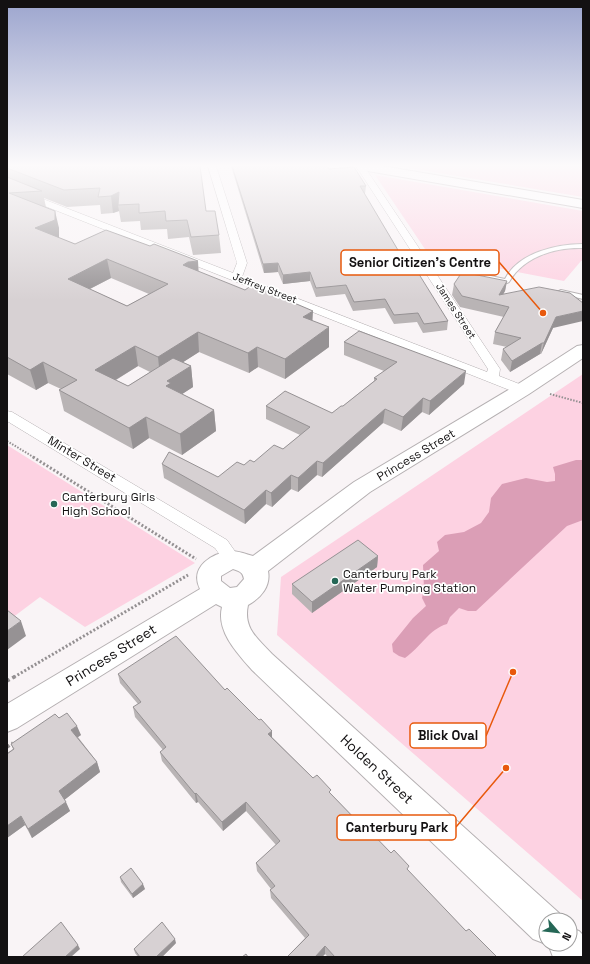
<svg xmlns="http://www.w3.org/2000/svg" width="590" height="964" viewBox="0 0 590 964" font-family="'Space Grotesk',sans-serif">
  <rect width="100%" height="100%" fill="#f9f4f6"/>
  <path fill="#fdd2e2" d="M397 166H583V197Z
    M375 175 583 211V261H581L564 281 429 255Z
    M583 374V901L277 635 281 577Z
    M7 445 195 563 85 627 40 597 8 621Z"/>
  <path fill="#db9eb6" d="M576 460H583V520L567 526 476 611H468L459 608 450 617 447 624C429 629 420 648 405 658L399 656 393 652 392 644 413 618 426 606 422 598 424 589 423 565 439 551 437 542 445 535 464 532 481 523 489 512 491 498 502 484 526 478 547 482 555 481V474L553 467Z"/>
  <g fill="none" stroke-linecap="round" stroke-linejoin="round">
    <defs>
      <path id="lane" d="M583 244V248C555 247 523 257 509 282L507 283 424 266 421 264 424 262 505 279C518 253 556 244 583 244Z
        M561 290 583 295V299L559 293V291Z"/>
      <path id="street" d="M208 166H216L247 263 242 277 487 372 488 369 356 166H364L500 369 499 376 527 387 529 390 527 393H517L7 191V185L233 273 237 263Z
        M7 411 12 412 227 540 241 560 239 564C226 568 222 557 215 548L7 421Z"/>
      <path id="secondary" d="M356 166H382L583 200V208L362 170 358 169Z
        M583 345V358L529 394 370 492 268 571C271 586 261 598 248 605 243 628 257 638 272 654L559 913 561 920H546V944L533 939 252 670C237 653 216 631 222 607L216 604 17 728 7 732V704L200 589C189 567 212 553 231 551 238 551 246 554 253 556L354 482 515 386 577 346ZM233 569C239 571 243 572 244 579L237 587 230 588 221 581V576Z
        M570 928 579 931 583 935V957H553L548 944H570Z"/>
    </defs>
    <use href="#lane" stroke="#b5b0b2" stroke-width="2"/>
    <use href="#street" stroke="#b5b0b2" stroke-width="1"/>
    <use href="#secondary" stroke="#b5b0b2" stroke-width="2"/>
    <path stroke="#949092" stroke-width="2" stroke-dasharray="1.5 1.5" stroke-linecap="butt" d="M550 394 583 403
      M7 441 35 458"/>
    <path stroke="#949092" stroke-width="3" stroke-dasharray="2 2" stroke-linecap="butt" d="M33 457 196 559
      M14 677 188 575"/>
    <path stroke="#949092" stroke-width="3.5" stroke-dasharray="3 3" stroke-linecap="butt" d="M7 681 16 676
      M7 747 13 743"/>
    <use href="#lane" fill="#fff" fill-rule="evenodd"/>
    <use href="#street" fill="#fff" fill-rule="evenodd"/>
    <use href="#secondary" fill="#fff" fill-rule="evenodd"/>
  </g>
  <path fill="#b9b4b5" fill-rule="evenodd" d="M7 166 206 211 219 235 221 253 193 255 189 237 168 239 167 229 141 230 140 221 121 222 119 211 113 213 101 214 100 205 67 207 44 198 46 207 59 228V238L75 244 198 271 312 321 329 347 285 379 258 367 249 373 199 352 183 362 191 366 193 387 182 394 214 410 216 431 182 455 149 438 133 449 64 411 59 390 61 389 48 383 36 390 7 374ZM111 278 149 294 127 306 90 289ZM138 366 150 372 128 386 116 380Z
    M231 166H327L329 169 366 186 365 194H364L411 272 448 321 447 330 423 333 417 322 394 324 385 308 353 311 345 294 316 297 310 281 283 284 278 272 264 273Z
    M507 281 505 291 503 294 553 328 541 354H540L510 372 501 360 503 349 507 347 493 344 495 332 504 317 460 307 452 295 454 284Z
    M344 342 464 384 429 415 422 412 401 431 383 423 322 477 317 475 298 492 291 489 272 507 266 504 245 524 164 478 162 464 218 477 244 465 254 462 283 449 300 435 266 419V406L332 413 343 406 374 381V378L384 371 344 355Z
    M378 556 377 567 312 613 292 594V584Z
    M118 674 225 690 259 720 272 731V737L313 778 331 794 361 825 408 871 466 931 497 957H328L325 954 322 957H287L305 938 271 898 270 890 271 889 257 871 256 863 276 845 246 811 223 831 198 802 196 803 162 761 160 752 163 750 135 717 133 707 138 704 120 683Z
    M59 718 81 735 78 737 97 762 100 772 64 800 70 811 32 838 25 825 7 838V753L13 749 11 744Z
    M120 877 145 889 133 898 121 882Z
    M176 943 162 957H138L135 953 134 949Z"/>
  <path fill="#969294" d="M119 192 118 205 119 211 113 213 111 196Z
    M55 211 59 228V238L35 228Z
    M107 259 111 278 72 298 68 279Z
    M198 261 199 279 183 265 188 262Z
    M278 263V272L264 273 263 264Z
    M310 272V281L283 284V275Z
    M507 281 505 291 498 304 499 295Z
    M313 311 312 330 303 317Z
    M583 311V321L553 328 541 354 544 343 556 317Z
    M329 327V347L285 379V359Z
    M198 332 199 352 160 377 158 357Z
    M542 343 540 354 510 372 512 361Z
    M135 346 138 366 99 390 95 370Z
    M257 347 258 367 249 373 248 353Z
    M43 362 48 383 36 390 30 370Z
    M191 366 193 387 173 400 166 386 167 381Z
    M466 371 464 384 429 415 430 401Z
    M423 398 422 412 401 431 403 417Z
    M385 409 383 423 322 477 323 463Z
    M214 410 216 431 182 455 180 434Z
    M146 417 149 438 133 449 129 428Z
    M317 461V475L298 492V478Z
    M291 475V489L272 507 271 493Z
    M266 490V504L245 524 244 510Z
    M378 556 377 567 312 613V602Z
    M21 621 26 636 7 650V631Z
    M77 726 81 735 75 739 71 730Z
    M272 731V740L268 734Z
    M97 762 100 772 63 801 59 791Z
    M196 793 198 802 196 803 195 794Z
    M66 802 70 811 32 838 28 829Z
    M246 802V811L223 831 222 822Z
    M21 816 25 825 7 838V826Z
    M143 884 145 889 133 898 132 894Z
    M175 939 176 943 162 957H156Z
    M78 945 80 949 71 957H65Z
    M325 946V954L322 957H315Z"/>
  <path fill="#d7d1d3" stroke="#969294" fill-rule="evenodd" d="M7 166H200L206 211H215L219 235 191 237 187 220 166 221 165 211 139 213V204L118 205 119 192 111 196 98 197 100 188 64 190 7 168Z
    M232 166H327L329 169 354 167 366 186H360L411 272 417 271 448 321 424 324 418 313 394 315 385 299 354 302 346 285 316 288 310 272 283 275 278 263 263 264Z
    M7 177 42 191 9 193 55 211V220L35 228 75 244 106 230 150 246 154 244 198 261 188 262 183 265 245 290 252 285 313 311 303 317 329 327 285 359 257 347 248 353 198 332 158 357 135 346 95 370 128 386 173 358 191 366 167 381 171 383 166 386 214 410 180 434 146 417 129 428 59 390 77 380 43 362 30 370 7 357ZM107 259 168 284 127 306 68 279Z
    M462 272 507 281 499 295 539 287 570 293 583 303V311L556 317 544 343H542L512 361 503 349 521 338 495 332 509 307 462 296 454 284Z
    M359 331 466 371 430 401 423 398 403 417 385 409 323 463 317 461 298 478 291 475 271 493 266 490 244 510 162 464 169 452 218 477 237 462 244 465 250 460 254 462 274 445 283 449 310 427 266 406 285 391 332 413 341 406H343L377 379 374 378 397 362 344 342Z
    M358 540 378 556 312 602 292 584Z
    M7 610 21 621 7 631Z
    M176 636 225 690 227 688 259 720 261 719 272 731 268 734 313 778 317 775 331 790 329 792 361 825 362 823 391 853 394 850 409 866 407 869 466 931 469 929 497 957H335L325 946 315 957H287L309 935 270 890 275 886 256 863 280 841 246 802 222 822 196 793 195 794 160 752 166 747 133 707 141 702 118 674Z
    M67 713 77 726 71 730 97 762 59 791 66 802 28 829 21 816 7 826V754L14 749 11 744 55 714 59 718Z
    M131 868 143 884 132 894 120 877Z
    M61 922 78 945 65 957H22Z
    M162 922 175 939 156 957H140L134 949Z
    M246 954 248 957H242Z"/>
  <linearGradient id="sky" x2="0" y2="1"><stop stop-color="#9ca5ce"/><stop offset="0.55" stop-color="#fcfafb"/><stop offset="1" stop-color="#fcfafb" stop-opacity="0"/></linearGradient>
  <rect width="590" height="301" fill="url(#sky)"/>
  <g fill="#256756" stroke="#fff" stroke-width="1.5">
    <circle cx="54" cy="504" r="4"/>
    <circle cx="335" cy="581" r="4"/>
  </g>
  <g text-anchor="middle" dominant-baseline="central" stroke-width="3.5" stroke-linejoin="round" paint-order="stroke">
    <g font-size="10" fill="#131112" stroke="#fff">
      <text transform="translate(265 288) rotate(21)">Jeffrey Street</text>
      <text transform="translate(456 311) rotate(57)">James Street</text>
    </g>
    <g font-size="12" fill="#131112" stroke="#fff">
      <text transform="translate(416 455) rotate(-31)">Princess Street</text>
      <text transform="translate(82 459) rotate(31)">Minter Street</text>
    </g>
    <g font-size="12" fill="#131112" stroke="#fff" text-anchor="start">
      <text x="62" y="497">Canterbury Girls<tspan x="62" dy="14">High School</tspan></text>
      <text x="343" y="574">Canterbury Park<tspan x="343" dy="14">Water Pumping Station</tspan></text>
    </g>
    <g font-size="14" fill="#131112" stroke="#fff">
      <text transform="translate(111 655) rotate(-32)">Princess Street</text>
      <text transform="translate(377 769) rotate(43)">Holden Street</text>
    </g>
  </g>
  <path fill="none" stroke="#e8590c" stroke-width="1.5" d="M543 313L499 262M513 672L486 736M506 768L456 827"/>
  <g fill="#e8590c" stroke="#fff" stroke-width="1.5">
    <circle cx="543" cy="313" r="4"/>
    <circle cx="513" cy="672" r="4"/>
    <circle cx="506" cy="768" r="4"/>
  </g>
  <g fill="#fff" stroke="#e8590c" stroke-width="1.5">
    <rect x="341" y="250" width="158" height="25" rx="4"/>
    <rect x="410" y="723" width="76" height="25" rx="4"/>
    <rect x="337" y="815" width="119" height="25" rx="4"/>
  </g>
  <g font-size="13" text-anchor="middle" font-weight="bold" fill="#131112">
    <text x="420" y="267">Senior Citizen's Centre</text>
    <text x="448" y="740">Blick Oval</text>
    <text x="397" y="832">Canterbury Park</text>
  </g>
  <rect width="590" height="964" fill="none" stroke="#131112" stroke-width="16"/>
  <g transform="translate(558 932) rotate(118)"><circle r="19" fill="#ffffff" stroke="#a1a0a0"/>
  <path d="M0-3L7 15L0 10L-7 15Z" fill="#256756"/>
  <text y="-6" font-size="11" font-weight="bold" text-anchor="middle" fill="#131112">N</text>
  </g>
</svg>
